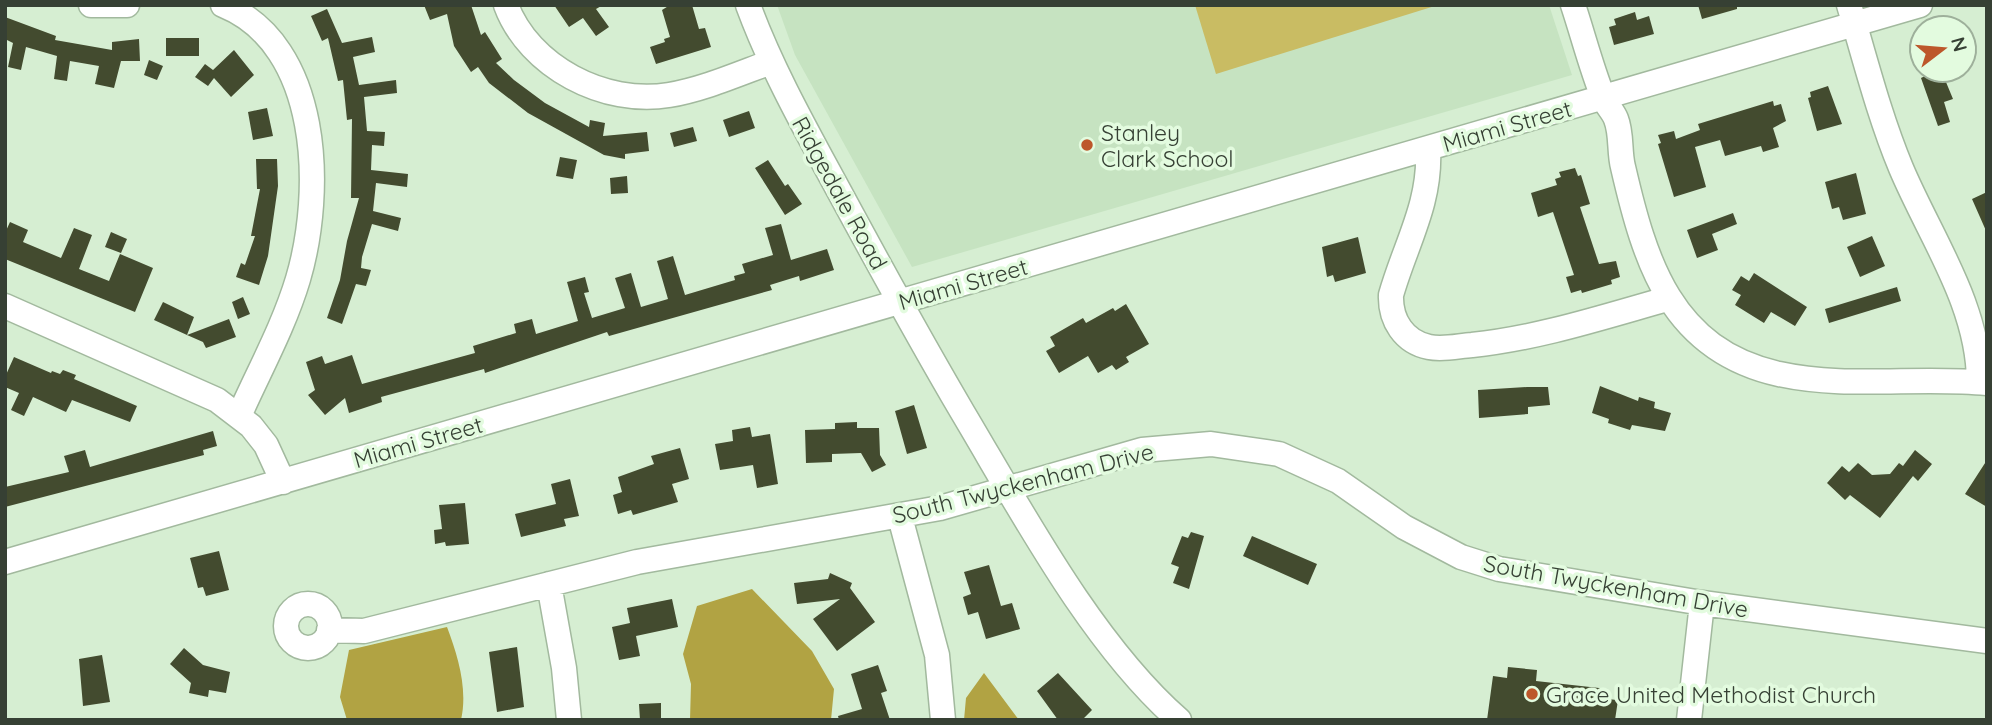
<svg xmlns="http://www.w3.org/2000/svg" width="1992" height="725" viewBox="0 0 1992 725" font-family="Quicksand,sans-serif">
  <rect width="100%" height="100%" fill="#d6eed2"/>
  <path fill="#c6e3c1" d="M777 5H1549L1572 75 912 267 795 55Z"/>
  <path fill="#c9bc63" d="M1195 5H1438L1216 74Z"/>
  <path fill="#b1a343" d="M752 589 812 651 834 689 831 720H690L691 684 683 654 697 606Z
    M447 627C458 656 468 689 461 720H347L340 697 349 650Z
    M984 673 1019 720H964L966 698Z"/>
  <path fill="#434b2f" d="M424 5H471L481 35 485 32 502 59 496 63 514 80 545 103 589 127 590 120 605 123 603 136 647 132 649 151 625 154V159L604 155 528 113 489 83 478 67 471 72 454 46 447 14 430 20Z
    M554 5H603L596 9 609 27 596 36 583 18 569 27Z
    M670 5H692L699 29 705 28 711 47 656 64 650 47 665 42 664 39 670 37 662 10Z
    M1698 5H1737V9L1702 19Z
    M327 9 342 43 372 37 375 52 353 57 359 85 396 80 397 93 364 97 367 131 385 132 384 146 372 145 371 170 408 174 407 187 376 183 373 211 401 218 398 231 372 224 362 257 361 268 371 270 366 286 356 284 342 324 327 318 340 280 347 241 359 198H351L352 119 347 120 343 80 338 81 328 38 322 41 311 16Z
    M1635 12 1637 20 1649 16 1654 34 1614 45 1609 27 1616 25 1614 19Z
    M5 17 56 36 55 40 112 50V42L139 39 140 61H121L114 88 95 84 99 66 70 61 67 81 54 79 57 56 26 47 21 70 8 67 13 43 5 39Z
    M166 38H199V56H166Z
    M234 50 254 75 231 97 214 78 208 86 195 77 205 64 213 70Z
    M149 60 163 66 157 80 144 75Z
    M1923 70H1941L1953 99 1944 102 1950 122 1938 126 1921 78 1925 76Z
    M1828 86 1842 124 1817 131 1808 98 1811 97 1810 92Z
    M1773 101 1774 106 1781 104 1786 121 1773 128 1779 147 1763 152 1761 146 1725 156 1720 140 1695 147 1706 187 1674 197 1658 144 1661 143 1658 135 1674 131 1676 139 1700 130 1698 124Z
    M267 108 273 136 253 140 248 112Z
    M749 111 755 128 729 137 723 120Z
    M693 127 697 141 674 147 670 133Z
    M560 157 577 160 573 179 556 176Z
    M256 159H277L278 186 268 256 259 285 236 277 241 263 245 265 255 236H251L260 189H257Z
    M768 160 785 186 788 184 802 204 785 215 755 168Z
    M1575 168 1578 176 1581 175 1590 204 1580 207 1599 264 1616 261 1620 277 1611 280 1612 284 1582 293 1581 290 1571 293 1566 277 1574 275 1553 212 1538 217 1531 193 1557 185 1555 179 1561 177 1559 172Z
    M1856 173 1866 214 1843 220 1839 207 1832 209 1825 182Z
    M627 176 628 193 611 194 610 178Z
    M1987 192V233L1972 199Z
    M1733 213 1737 224 1712 234 1718 250 1697 258 1687 230Z
    M10 222 28 230 23 242 61 258 74 228 92 235 79 269 109 281 120 254 153 268 135 312 5 259V233Z
    M781 224 791 260 827 249 834 270 800 281 799 276 770 285 772 290 609 336 607 332 485 373 484 369 381 397 382 402 349 413 345 398 325 415 308 395 315 390 306 362 322 356 325 364 352 355 362 384 475 353 473 346 516 333 514 324 532 319 536 334 578 321 567 282 585 277 589 292 584 293 592 318 625 308 615 278 631 273 641 307 668 299 657 261 673 256 685 295 735 280 734 276 745 273 742 264 773 255 765 228Z
    M111 232 127 239 121 253 105 247Z
    M1872 236 1885 266 1860 277 1847 247Z
    M1358 237 1366 273 1335 282 1333 275 1327 277 1322 247Z
    M1754 273 1807 307 1795 326 1771 312 1764 323 1735 305 1741 295 1732 290 1741 276 1749 281Z
    M1897 287 1901 301 1829 323 1825 309Z
    M243 297 250 314 238 319 232 302Z
    M163 302 194 317 187 335 154 320Z
    M1126 304 1149 344 1126 357 1129 362 1116 370 1112 365 1098 373 1088 356 1059 373 1046 351 1055 346 1050 337 1083 318 1086 323 1113 308 1115 311Z
    M229 319 236 337 206 348 203 342 187 335Z
    M14 357 51 373 52 371 60 374 63 370 76 375 74 379 137 406 130 422 72 400 66 412 33 397 24 416 11 410 19 393 5 387V377Z
    M1600 386 1638 401 1639 397 1655 402 1654 408 1671 413 1665 431 1632 425 1630 430 1608 423 1609 419 1592 413Z
    M1527 387H1548L1550 405 1528 407V414L1479 418 1478 390Z
    M914 405 927 448 907 454 895 411Z
    M857 422V428H879L880 455 886 465 872 472 861 453 832 454V462L806 463 805 430 835 429V423Z
    M750 427 752 437 770 434 778 484 757 488 753 465 720 470 715 444 733 441 732 430Z
    M213 431 217 446 203 450 204 455 5 507V487L69 472 64 456 85 450 90 467Z
    M680 448 689 479 672 484 678 502 633 515 631 510 618 514 613 495 622 492 618 477 654 464 651 456Z
    M1915 450 1932 464 1918 481 1913 476 1880 518 1850 495 1845 500 1827 483 1842 466 1849 472 1858 463 1872 475 1890 474 1899 463 1903 466Z
    M1987 460V507L1965 494Z
    M570 479 579 516 564 519 566 526 521 537 515 514 556 504 551 484Z
    M465 503 469 544 446 546 445 542 435 544 434 530 442 529 439 505Z
    M1191 532 1204 536 1189 589 1173 583 1179 567 1171 564 1182 536 1188 538Z
    M1252 536 1317 564 1308 585 1243 556Z
    M219 551 229 590 206 596 203 587 198 588 190 558Z
    M989 565 1001 606 1012 603 1020 629 986 639 978 612 968 615 963 597 971 594 964 572Z
    M830 573 852 583 850 588 875 622 837 651 813 619 840 599 797 604 794 583 828 579Z
    M672 599 678 627 636 636 640 656 619 660 612 627 630 623 627 608Z
    M517 647 524 707 497 712 489 652Z
    M184 648 203 665 230 672 226 693 209 690 208 697 189 693 191 683 170 664Z
    M102 655 110 702 83 706 79 659Z
    M878 665 887 691 881 693 890 720H839L838 716 862 709 851 674Z
    M1508 667 1537 670 1536 681 1608 689 1606 699 1618 700 1615 720H1487L1493 676 1507 678Z
    M1058 673 1092 710 1082 720H1058L1037 691Z
    M661 703V720H640L639 704Z"/>
  <g fill="none" stroke-linecap="round" stroke-linejoin="round">
    <defs>
      <path id="minor" d="M91 5H127
        M223 5C321 45 324 191 298 279 284 326 259 371 239 416
        M506 5C529 67 605 106 669 95 704 89 738 74 771 62
        M748 5C772 70 806 130 839 191 879 265 920 340 963 413 1022 512 1092 644 1179 720
        M1573 5C1583 35 1591 67 1603 97 1606 105 1613 111 1616 119 1622 134 1619 152 1623 167 1645 262 1671 350 1779 374 1846 389 1919 376 1987 383
        M1849 5C1865 59 1879 115 1901 168 1930 237 1979 305 1979 382
        M1428 149C1431 204 1405 245 1391 295 1390 320 1404 342 1429 347 1443 350 1458 346 1472 345 1539 338 1603 317 1667 299
        M5 306 217 400 251 426 266 445 283 482
        M900 517 937 655 943 720
        M5 562 1920 5
        M549 584 564 668 569 720
        M286 626a22 22 0 1 1 44 0a22 22 0 1 1-44 0Z
        M329 630 364 631 637 562 940 508 1142 450 1211 444 1279 454 1338 481 1404 527 1461 557 1499 569 1702 603 1987 641
        M1689 720 1702 603"/>
    </defs>
    <use href="#minor" stroke="#a2b99e" stroke-width="27"/>
    <use href="#minor" stroke="#fff" stroke-width="24"/>
  </g>
  <g fill="#bd572b" stroke="#e3fbdf" stroke-width="2.5">
    <circle cx="1087" cy="145" r="7"/>
    <circle cx="1532" cy="694" r="7"/>
  </g>
  <g text-anchor="middle" dominant-baseline="central" stroke-width="7" stroke-linejoin="round" paint-order="stroke">
    <g font-size="23" fill="#364034" stroke="#e3fbdf">
      <text transform="translate(1507 126) rotate(-16)">Miami Street</text>
      <text transform="translate(840 193) rotate(61)">Ridgedale Road</text>
      <text transform="translate(963 284) rotate(-16)">Miami Street</text>
      <text transform="translate(418 442) rotate(-16)">Miami Street</text>
      <text transform="translate(1023 483) rotate(-14)">South Twyckenham Drive</text>
      <text transform="translate(1616 586) rotate(10)">South Twyckenham Drive</text>
    </g>
    <g font-size="23" fill="#364034" stroke="#e3fbdf" text-anchor="start">
      <text x="1101" y="132">Stanley<tspan x="1101" dy="26">Clark School</tspan></text>
      <text x="1546" y="694">Grace United Methodist Church</text>
    </g>
  </g>
  <rect width="1992" height="725" fill="none" stroke="#364034" stroke-width="14"/>
  <g transform="translate(1943 49) rotate(74)"><circle r="33" fill="#e3fbdf" stroke="#9eb09b" stroke-width="2"/>
  <path d="M0-5L12 26L0 18L-12 26Z" fill="#bd572b"/>
  <text y="-10" font-size="19" font-weight="bold" text-anchor="middle" fill="#364034">N</text>
  </g>
</svg>
